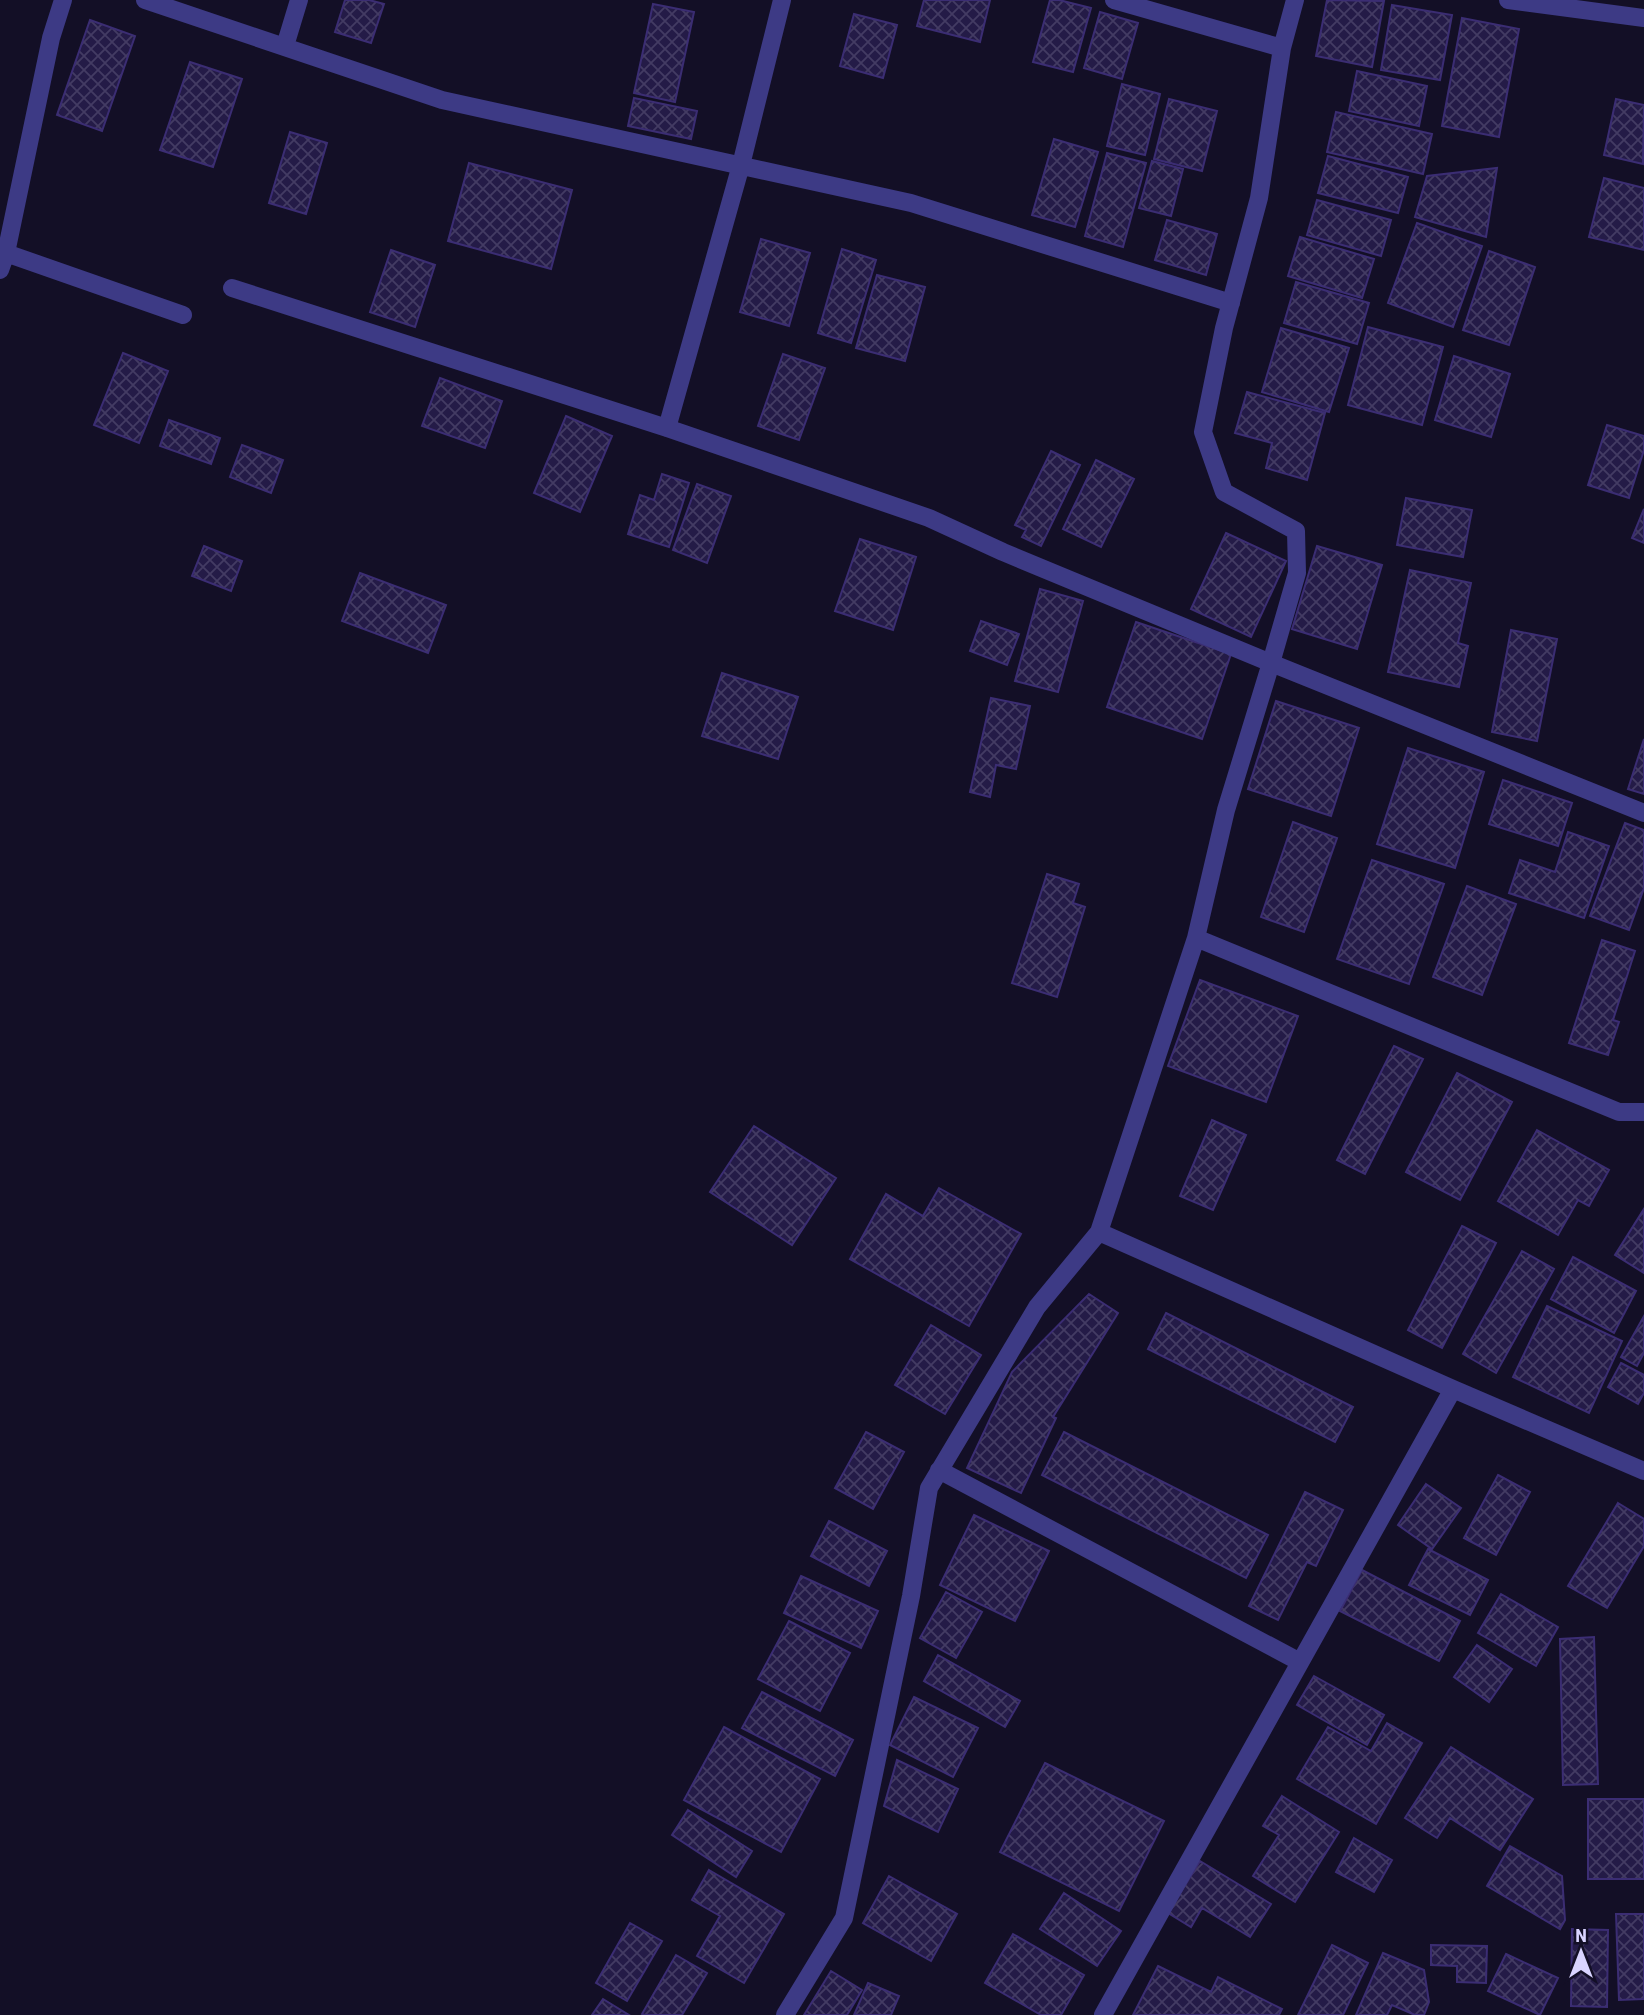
<svg xmlns="http://www.w3.org/2000/svg" width="1644" height="2015" viewBox="0 0 1644 2015" font-family="'Roboto Condensed',sans-serif">
  <defs>
    <pattern id="building-cross-hatch" width="8" height="8" patternUnits="userSpaceOnUse" patternTransform="scale(1.75)"><rect width="8" height="8" fill="#241b47"/><path d="M0 0l8 8M0 8l8-8" fill="none" stroke="#433b63"/></pattern>
  </defs>
  <rect width="100%" height="100%" fill="#130f26"/>
  <path fill="url(#building-cross-hatch)" stroke="#3b2d73" stroke-width="2" d="M345 0H369L384 4 371 43 335 32Z
    M924 0H990L980 42 917 26Z
    M1050 0H1059L1091 8 1073 72 1033 62Z
    M1327 0 1384 1 1372 67 1316 56Z
    M653 4 694 12 675 102 634 93Z
    M1392 5 1452 15 1440 80 1381 70Z
    M1100 12 1138 23 1122 79 1084 68Z
    M854 14 897 25 883 78 840 66Z
    M1462 18 1519 29 1499 137 1442 126Z
    M90 20 135 36 102 131 57 115Z
    M190 62 242 79 213 167 160 150Z
    M1357 71 1427 86 1419 126 1349 111Z
    M1122 84 1160 94 1145 155 1107 146Z
    M634 98 697 111 691 139 628 126Z
    M1169 99 1217 111 1202 171 1154 159Z
    M1616 99 1644 105 1643 164 1604 155Z
    M1336 112 1432 134 1423 174 1327 152Z
    M290 132 327 143 306 214 269 203Z
    M1054 139 1098 152 1075 227 1032 215Z
    M1107 153 1146 163 1123 247 1085 236Z
    M1328 156 1408 177 1398 213 1318 193Z
    M1152 161 1183 169 1171 216 1139 208Z
    M469 163 572 190 551 269 448 241Z
    M1497 168 1486 237 1415 217 1427 176Z
    M1604 178 1644 188V250L1589 237Z
    M1317 200 1391 220 1381 256 1307 235Z
    M1167 220 1217 234 1206 275 1155 260Z
    M1417 223 1482 246 1453 327 1388 303Z
    M1300 237 1374 259 1362 298 1288 276Z
    M761 239 810 253 789 326 740 312Z
    M842 249 876 260 851 343 818 333Z
    M391 250 435 265 415 327 370 312Z
    M1489 251 1535 267 1509 345 1463 330Z
    M877 275 925 287 905 361 856 348Z
    M1296 282 1369 303 1357 344 1284 323Z
    M1368 327 1443 347 1422 425 1348 405Z
    M1281 328 1349 348 1329 412 1262 392Z
    M123 353 168 371 139 443 94 425Z
    M783 354 825 368 799 440 758 426Z
    M1454 356 1510 374 1491 437 1435 420Z
    M440 378 502 401 485 448 422 426Z
    M1247 392 1325 413 1307 480 1266 468 1272 443 1235 433Z
    M566 416 612 436 580 512 534 493Z
    M169 420 220 438 211 464 160 446Z
    M1607 425 1644 436V450L1629 498 1588 485Z
    M242 445 283 460 271 493 230 477Z
    M1051 451 1080 465 1041 546 1022 537 1026 530 1015 525Z
    M1096 460 1134 479 1101 547 1063 529Z
    M662 474 689 483 669 547 628 534 640 495 654 500Z
    M697 484 731 496 707 563 673 550Z
    M1406 498 1472 510 1463 557 1397 545Z
    M1644 509V543L1632 538Z
    M1226 533 1286 561 1251 637 1191 609Z
    M860 539 916 557 893 630 835 611Z
    M204 546 242 561 231 591 192 576Z
    M1317 546 1382 565 1357 649 1292 629Z
    M1410 570 1471 583 1458 643 1468 646 1459 687 1388 672Z
    M360 573 446 605 428 653 342 621Z
    M1040 589 1083 601 1058 692 1015 681Z
    M981 621 1019 634 1007 665 970 651Z
    M1136 622 1231 654 1202 739 1107 707Z
    M1511 630 1557 639 1537 741 1492 732Z
    M722 673 798 697 778 759 702 736Z
    M991 698 1030 706 1016 769 996 765 990 797 970 792Z
    M1276 701 1359 728 1331 816 1248 789Z
    M1644 739V794L1628 789Z
    M1408 748 1484 772 1455 868 1377 844Z
    M1503 780 1572 803 1558 846 1489 824Z
    M1293 822 1337 838 1304 932 1261 917Z
    M1625 823 1644 830V888L1629 930 1590 916Z
    M1568 832 1609 846 1584 918 1509 893 1520 860 1555 872Z
    M1372 860 1444 884 1409 984 1337 959Z
    M1047 874 1079 884 1073 903 1085 907 1057 997 1012 983Z
    M1467 886 1516 904 1482 995 1433 977Z
    M1602 940 1635 951 1613 1020 1619 1022 1608 1055 1569 1043Z
    M1200 980 1298 1016 1266 1102 1168 1066Z
    M1394 1046 1423 1059 1365 1174 1337 1160Z
    M1457 1073 1512 1102 1460 1200 1406 1172Z
    M1212 1120 1246 1135 1213 1210 1180 1196Z
    M754 1126 836 1178 792 1245 710 1192Z
    M1537 1130 1609 1170 1589 1206 1578 1200 1558 1235 1498 1201Z
    M939 1188 1021 1234 969 1326 850 1259 886 1194 923 1216Z
    M1644 1209V1273L1615 1255Z
    M1462 1226 1496 1243 1442 1348 1408 1330Z
    M1522 1251 1554 1269 1496 1373 1463 1354Z
    M1573 1257 1636 1291 1614 1333 1551 1299Z
    M1089 1294 1118 1313 1053 1417 1056 1418 1021 1493 967 1468 1012 1372Z
    M1547 1306 1622 1341 1589 1413 1513 1377Z
    M1166 1313 1353 1407 1335 1442 1148 1349Z
    M1644 1316V1353L1637 1366 1621 1357Z
    M931 1325 981 1355 945 1414 895 1385Z
    M1621 1363 1644 1375V1393L1638 1404 1608 1387Z
    M866 1432 904 1452 873 1509 835 1488Z
    M1064 1432 1268 1535 1246 1578 1042 1475Z
    M1498 1475 1530 1492 1496 1555 1464 1538Z
    M1426 1484 1461 1508 1432 1549 1398 1525Z
    M1305 1492 1343 1510 1316 1566 1307 1562 1278 1620 1249 1606Z
    M1618 1503 1644 1519V1546L1607 1608 1568 1586Z
    M974 1515 1049 1551 1015 1621 940 1585Z
    M829 1521 887 1551 869 1586 811 1556Z
    M1428 1549 1488 1580 1470 1615 1409 1585Z
    M1362 1570 1460 1621 1439 1661 1340 1611Z
    M801 1576 878 1611 861 1648 784 1613Z
    M946 1592 982 1612 956 1658 920 1638Z
    M1501 1594 1558 1627 1536 1666 1478 1633Z
    M789 1621 850 1653 820 1711 758 1679Z
    M1594 1637 1598 1784 1563 1785 1560 1639Z
    M1477 1645 1512 1669 1489 1702 1454 1677Z
    M938 1655 1020 1701 1005 1727 924 1681Z
    M1314 1676 1384 1715 1367 1745 1297 1705Z
    M762 1692 853 1740 835 1776 742 1728Z
    M914 1697 978 1728 953 1777 890 1745Z
    M1387 1723 1422 1743 1376 1824 1297 1779 1328 1727 1371 1751Z
    M724 1727 820 1779 781 1852 684 1800Z
    M1451 1747 1533 1799 1500 1850 1450 1818 1437 1838 1405 1818Z
    M897 1760 958 1789 938 1832 884 1806Z
    M1045 1763 1164 1821 1119 1911 1000 1852Z
    M1282 1796 1339 1832 1295 1902 1253 1876 1279 1835 1263 1826Z
    M1588 1799H1644V1879H1588Z
    M688 1810 752 1851 736 1877 672 1835Z
    M1354 1838 1392 1860 1374 1892 1336 1872Z
    M1510 1846 1562 1876 1565 1920 1560 1929 1487 1886Z
    M1200 1861 1271 1904 1250 1937 1202 1908 1191 1927 1168 1913Z
    M709 1870 784 1914 744 1983 697 1956 720 1916 692 1900Z
    M889 1876 957 1914 931 1961 863 1923Z
    M1064 1893 1121 1931 1097 1966 1040 1929Z
    M1616 1914H1644V1999L1619 2000Z
    M630 1923 662 1941 627 2001 596 1983Z
    M1572 1929 1608 1930 1607 2007 1571 2006Z
    M1013 1934 1084 1975 1061 2015H1041L985 1983Z
    M1332 1945 1368 1963 1343 2015H1298Z
    M1431 1945 1487 1946 1486 1983 1457 1982V1966L1431 1965Z
    M1383 1953 1424 1970 1429 2002 1424 2015H1415L1392 2005 1387 2015H1356Z
    M1506 1954 1558 1978 1540 2015 1488 1991Z
    M676 1955 707 1973 682 2015H644L642 2014Z
    M1158 1966 1211 1992 1218 1977 1282 2009 1279 2015H1133Z
    M831 1971 862 1990 847 2015H804Z
    M868 1983 899 1996 891 2015H854Z
    M603 1999 629 2015H592Z"/>
  <g fill="none" stroke-linecap="round" stroke-linejoin="round">
    <path stroke="#3d3a85" stroke-width="18" d="M145 0 442 100 911 203 1231 303
      M1114 0 1282 48
      M1508 0 1644 18
      M285 46 299 0
      M0 251 183 315
      M0 270 6 253 51 38 63 0
      M232 288 667 428 929 518 1003 552 1271 663 1644 813
      M667 428 741 165 782 0
      M1196 938 1619 1112H1644
      M1099 1232 1453 1389 1644 1471
      M939 1470 1300 1662
      M785 2015 844 1918 911 1596 929 1488 1037 1307 1099 1232 1196 938 1226 810 1271 663 1297 573 1296 531 1224 492 1203 432 1224 328 1259 198 1282 48 1295 0
      M1103 2015 1453 1389"/>
  </g>
  <g transform="translate(1581 1952)" stroke="#130f26" stroke-width="5" paint-order="stroke">
  <path d="M0-5L12 26L0 18L-12 26Z" fill="#d9d4ff"/>
  <text y="-10" font-size="19" font-weight="bold" text-anchor="middle" fill="#d9d4ff">N</text>
  </g>
</svg>
